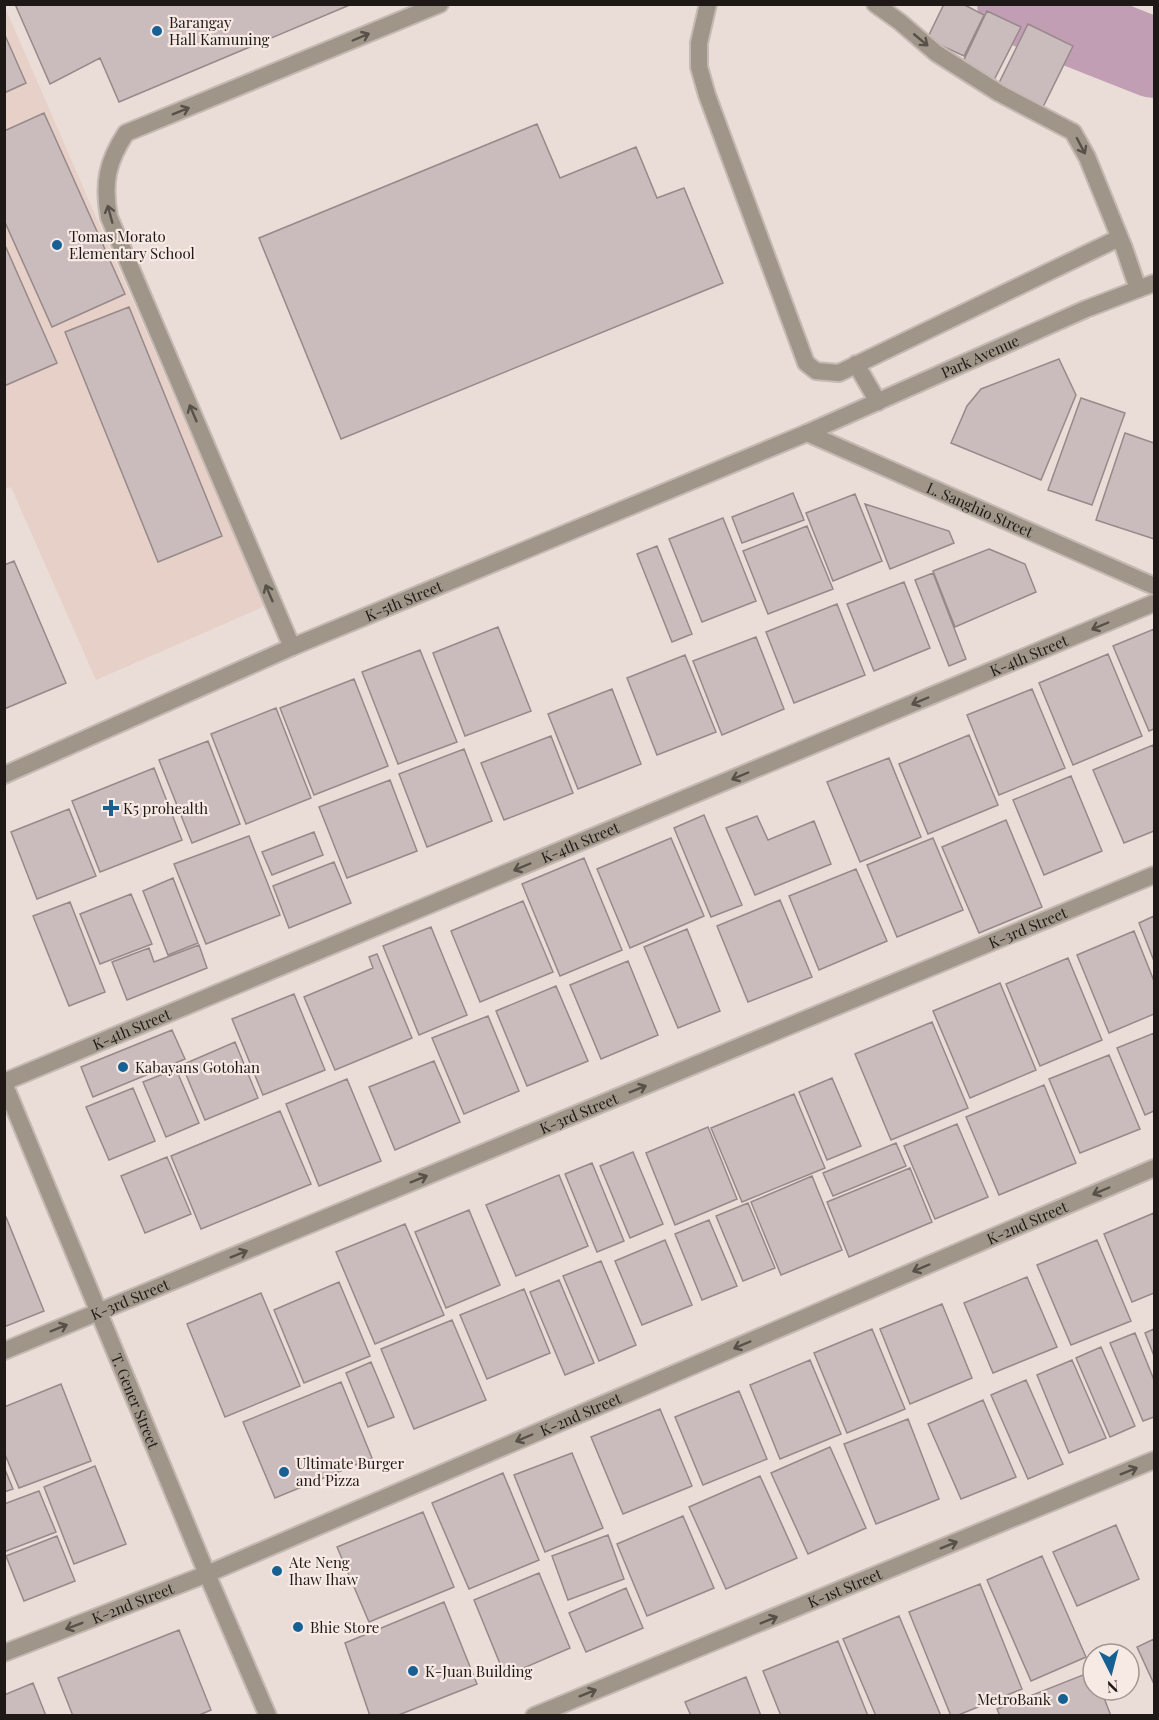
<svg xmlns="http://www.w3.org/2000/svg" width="1159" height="1720" viewBox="0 0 1159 1720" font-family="'Playfair Display',serif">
  <rect width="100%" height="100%" fill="#eadcd6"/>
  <path fill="#e6d0c7" d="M4 5 265 606 96 680 11 487 5 489Z"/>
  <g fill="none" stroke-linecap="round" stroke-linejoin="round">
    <path stroke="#c19eb4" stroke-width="80" d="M1017 4 1154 58"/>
  </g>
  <path fill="#cabbbc" stroke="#97898a" stroke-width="1.5" d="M15 4H352L119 102 100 58 50 84Z
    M944 4H963L984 15 964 56 927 39Z
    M987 11 1021 27 993 82 961 66Z
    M1028 24 1073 46 1043 107 998 85Z
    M4 33 26 83 4 93Z
    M44 113 125 294 52 327 4 220V131Z
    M537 124 560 178 636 147 657 198 684 188 723 283 341 439 259 238Z
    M4 243 57 363 4 386Z
    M129 307 222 536 158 562 65 332Z
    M1059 359 1076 395 1041 480 951 443 967 406 981 389Z
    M1081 398 1125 413 1092 505 1048 490Z
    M1125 433 1154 443V539L1096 520Z
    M793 493 804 520 742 543 732 517Z
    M855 494 882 561 833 581 806 513Z
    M865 504 949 531 954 543 890 569Z
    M723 518 756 601 702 622 669 539Z
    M807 526 833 589 768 614 743 551Z
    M657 546 692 634 672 642 637 554Z
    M989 549 1025 564 1036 592 955 627 933 571Z
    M14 561 66 683 4 709V565Z
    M933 573 966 659 949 666 915 580Z
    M904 582 930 648 874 671 847 604Z
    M837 604 865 675 794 703 766 632Z
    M498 627 531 711 465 736 433 653Z
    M1154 629V729L1149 731 1113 646Z
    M756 637 784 709 722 735 693 661Z
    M420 650 457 742 398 764 362 672Z
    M1108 654 1142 736 1073 765 1039 683Z
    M685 655 716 732 657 755 627 678Z
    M354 679 388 766 314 795 280 708Z
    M612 689 641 764 578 789 548 714Z
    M1032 689 1065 768 999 795 967 715Z
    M276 708 311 798 246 824 211 734Z
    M969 735 998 805 928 834 899 764Z
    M551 736 573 793 504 820 481 763Z
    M208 741 240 824 192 843 159 760Z
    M1153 745 1154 749V831L1124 843 1093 770Z
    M464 749 492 821 427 847 399 774Z
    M889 758 921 837 860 862 827 782Z
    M154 768 182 840 100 872 72 801Z
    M1071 776 1102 851 1044 875 1013 800Z
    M390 780 417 851 347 878 319 807Z
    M69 809 96 876 37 899 11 832Z
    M704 815 742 905 711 917 674 828Z
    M757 816 768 840 814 821 831 864 755 895 726 828Z
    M1006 820 1042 907 979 933 942 847Z
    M314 832 323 855 272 875 262 852Z
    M249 836 280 915 206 944 174 864Z
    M671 838 704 916 630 948 597 869Z
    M933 838 963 910 897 937 867 865Z
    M584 858 622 950 560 976 522 884Z
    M334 862 351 903 289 928 273 886Z
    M856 869 887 941 819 970 789 896Z
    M173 878 198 943 168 955 143 891Z
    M131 894 152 944 100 964 80 914Z
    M780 900 812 977 748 1002 717 926Z
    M523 901 553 972 480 1002 451 931Z
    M70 902 105 992 69 1006 33 916Z
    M1154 916V961L1139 923Z
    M431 927 467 1015 419 1035 383 946Z
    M687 929 720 1011 678 1028 644 947Z
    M1134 931 1154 981V1014L1109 1033 1077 955Z
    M199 945 207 968 127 1000 112 962 149 948 154 962Z
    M377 954 412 1038 335 1070 304 997 373 968 369 957Z
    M1068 958 1102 1040 1040 1066 1006 984Z
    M628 961 658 1035 601 1059 570 985Z
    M1000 983 1036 1070 970 1098 933 1011Z
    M556 986 588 1061 527 1086 496 1011Z
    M294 994 325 1070 263 1095 232 1019Z
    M488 1016 519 1091 464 1114 432 1038Z
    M932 1022 968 1108 891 1140 855 1054Z
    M172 1030 185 1059 93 1097 81 1067Z
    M1154 1033V1111L1145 1115 1117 1048Z
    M235 1042 258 1098 205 1120 182 1065Z
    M1109 1055 1140 1129 1080 1153 1049 1079Z
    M434 1061 460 1122 395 1150 369 1087Z
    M176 1069 199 1123 166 1137 143 1082Z
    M832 1078 861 1146 827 1160 799 1092Z
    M347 1079 381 1161 319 1186 286 1104Z
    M1044 1085 1076 1163 999 1195 966 1117Z
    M133 1088 155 1141 109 1160 86 1107Z
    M794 1094 825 1168 742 1202 711 1128Z
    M280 1111 311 1184 201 1229 171 1156Z
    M957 1124 988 1197 935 1219 904 1146Z
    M708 1127 737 1199 675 1225 646 1153Z
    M896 1143 906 1166 833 1196 823 1173Z
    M633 1152 663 1224 630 1238 600 1166Z
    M167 1157 191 1214 145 1233 121 1176Z
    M592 1163 624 1241 597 1252 565 1174Z
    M910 1168 932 1222 849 1257 827 1202Z
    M559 1175 588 1246 516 1276 486 1205Z
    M812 1176 842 1250 781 1275 751 1202Z
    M748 1203 775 1268 743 1281 716 1216Z
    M469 1210 500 1285 446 1308 415 1232Z
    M1154 1213V1293L1132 1302 1104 1234Z
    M4 1217H6L44 1311 4 1327Z
    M709 1220 737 1286 702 1300 675 1234Z
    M405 1224 444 1315 375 1344 336 1252Z
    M665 1240 692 1305 642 1325 615 1261Z
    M1097 1240 1131 1321 1071 1345 1037 1265Z
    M601 1261 636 1345 599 1361 563 1276Z
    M1027 1277 1057 1347 993 1373 964 1303Z
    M559 1280 594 1363 565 1375 530 1292Z
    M339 1282 370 1356 304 1383 274 1310Z
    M524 1289 550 1353 487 1379 460 1315Z
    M261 1293 300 1386 225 1417 187 1324Z
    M942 1304 972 1378 910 1404 880 1329Z
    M452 1320 486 1400 414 1429 381 1349Z
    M872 1329 905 1409 847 1433 814 1353Z
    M1154 1329V1356L1145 1333Z
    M1135 1333 1154 1380V1417L1143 1421 1110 1343Z
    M1101 1347 1135 1426 1110 1437 1076 1358Z
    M810 1360 841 1434 780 1459 750 1385Z
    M1072 1360 1106 1438 1069 1453 1037 1375Z
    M371 1362 394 1417 368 1427 346 1373Z
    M1026 1380 1063 1464 1028 1479 991 1395Z
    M341 1382 372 1458 275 1498 243 1422Z
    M61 1384 91 1461 19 1488 4 1452V1407Z
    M739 1391 767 1459 703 1485 675 1417Z
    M983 1400 1016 1477 961 1499 928 1424Z
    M660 1409 692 1486 623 1514 591 1437Z
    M908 1419 939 1499 876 1524 844 1444Z
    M830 1447 866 1528 808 1554 771 1473Z
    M572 1453 603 1528 545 1552 514 1475Z
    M95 1466 126 1544 74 1564 44 1487Z
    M4 1467 13 1489 4 1492Z
    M503 1473 539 1560 469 1589 432 1503Z
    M760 1476 797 1558 726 1589 689 1507Z
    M39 1491 56 1532 4 1552V1504Z
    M423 1512 454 1587 369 1622 337 1547Z
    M683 1516 714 1588 647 1616 617 1544Z
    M1116 1525 1139 1579 1077 1606 1053 1552Z
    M608 1535 624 1579 568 1600 552 1556Z
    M57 1536 75 1581 24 1601 6 1556Z
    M1042 1556 1086 1657 1031 1681 987 1580Z
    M539 1573 570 1648 505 1676 474 1600Z
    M980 1584 1022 1689 956 1716H951L909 1612Z
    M626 1588 643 1628 586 1652 569 1613Z
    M444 1602 477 1684 396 1716H370L345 1643Z
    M899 1616 941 1716H876L843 1639Z
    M179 1630 211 1710 197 1716H73L58 1678Z
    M1154 1639V1684L1137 1647Z
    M838 1641 868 1716H781L763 1671Z
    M1093 1671V1690H1101L1111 1716H1000L997 1709Z
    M746 1677 761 1716H691L685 1702Z
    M33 1683 46 1716H4V1695Z"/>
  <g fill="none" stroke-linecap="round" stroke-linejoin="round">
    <defs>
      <path id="service" d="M708 4 699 43V67L707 95 806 363 816 371 839 373 1119 238
        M875 4 900 22 936 53 999 93 1073 132 1087 157 1124 248 1138 289
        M856 364 878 402
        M292 647 109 217C103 183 107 162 126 133L440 4"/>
      <g id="minor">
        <path id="s1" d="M807 433 1154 586"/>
        <path id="s2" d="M4 775 292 647 807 433 1086 309 1154 283"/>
        <path id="s3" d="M4 1082 1154 603"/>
        <path id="s4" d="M4 1351 1154 875"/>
        <path id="s5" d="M4 1653 207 1574 1154 1168"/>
        <path id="s6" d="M534 1716 1154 1460"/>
      </g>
      <g id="tertiary">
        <path id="s7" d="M4 1083 207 1574 268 1716"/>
      </g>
    </defs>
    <use href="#service" stroke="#c5b9b4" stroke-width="20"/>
    <use href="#minor" stroke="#c5b9b4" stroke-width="20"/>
    <use href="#tertiary" stroke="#c5b9b4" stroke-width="20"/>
    <use href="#service" stroke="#9f9588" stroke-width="16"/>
    <use href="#minor" stroke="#9f9588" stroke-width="16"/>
    <use href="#tertiary" stroke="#9f9588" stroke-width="16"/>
  </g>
  <defs><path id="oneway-shaft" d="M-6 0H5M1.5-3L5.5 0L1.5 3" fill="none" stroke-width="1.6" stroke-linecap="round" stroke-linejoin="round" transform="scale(1.5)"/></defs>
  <g stroke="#58514a">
    <use href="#oneway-shaft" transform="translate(361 37) rotate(-23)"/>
    <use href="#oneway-shaft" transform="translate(921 40) rotate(40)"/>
    <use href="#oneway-shaft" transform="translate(181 111) rotate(-22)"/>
    <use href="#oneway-shaft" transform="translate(1081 146) rotate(62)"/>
    <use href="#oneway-shaft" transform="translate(110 214) rotate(-105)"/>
    <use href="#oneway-shaft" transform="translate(193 413) rotate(-113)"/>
    <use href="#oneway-shaft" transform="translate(269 593) rotate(-113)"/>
    <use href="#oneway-shaft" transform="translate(1100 626) rotate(157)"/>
    <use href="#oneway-shaft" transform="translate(920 701) rotate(157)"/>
    <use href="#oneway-shaft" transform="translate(740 776) rotate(157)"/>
    <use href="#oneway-shaft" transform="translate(522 867) rotate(157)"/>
    <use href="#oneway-shaft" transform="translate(638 1089) rotate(-22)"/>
    <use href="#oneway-shaft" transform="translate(419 1179) rotate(-22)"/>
    <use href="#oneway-shaft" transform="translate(1101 1191) rotate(157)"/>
    <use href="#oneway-shaft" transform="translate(239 1254) rotate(-22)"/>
    <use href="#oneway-shaft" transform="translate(921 1268) rotate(157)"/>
    <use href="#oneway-shaft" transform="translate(59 1328) rotate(-22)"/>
    <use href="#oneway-shaft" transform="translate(742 1345) rotate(157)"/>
    <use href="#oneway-shaft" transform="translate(524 1438) rotate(157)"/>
    <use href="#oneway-shaft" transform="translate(1129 1471) rotate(-22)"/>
    <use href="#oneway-shaft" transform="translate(949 1545) rotate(-22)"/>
    <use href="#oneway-shaft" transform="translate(769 1620) rotate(-22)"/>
    <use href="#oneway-shaft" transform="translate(74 1626) rotate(159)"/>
    <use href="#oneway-shaft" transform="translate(588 1693) rotate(-22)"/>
  </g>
  <g fill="#166094" stroke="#f7e9e3" stroke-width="2">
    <circle cx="157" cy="31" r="6"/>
    <circle cx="57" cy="245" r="6"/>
    <path d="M108 799h6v6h6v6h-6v6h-6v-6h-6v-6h6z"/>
    <circle cx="123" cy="1067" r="6"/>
    <circle cx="284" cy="1472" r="6"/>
    <circle cx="277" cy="1571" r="6"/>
    <circle cx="298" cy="1627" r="6"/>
    <circle cx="413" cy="1671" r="6"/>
    <circle cx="1063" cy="1699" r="6"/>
  </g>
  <g text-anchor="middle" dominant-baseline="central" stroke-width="4.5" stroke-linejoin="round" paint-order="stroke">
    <g font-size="15" fill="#1e1917" stroke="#f7e9e3" text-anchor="start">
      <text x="169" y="22">Barangay<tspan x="169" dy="17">Hall Kamuning</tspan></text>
      <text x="69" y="236">Tomas Morato<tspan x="69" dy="17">Elementary School</tspan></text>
      <text x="123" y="808">K5 prohealth</text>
      <text x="135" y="1067">Kabayans Gotohan</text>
      <text x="296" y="1463">Ultimate Burger<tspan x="296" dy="17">and Pizza</tspan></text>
      <text x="289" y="1562">Ate Neng<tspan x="289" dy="17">Ihaw Ihaw</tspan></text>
      <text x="310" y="1627">Bhie Store</text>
      <text x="425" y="1671">K-Juan Building</text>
      <text x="1051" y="1699" text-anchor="end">MetroBank</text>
    </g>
    <g font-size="15" fill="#1e1917" stroke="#f7e9e3">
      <text stroke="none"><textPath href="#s2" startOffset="1062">Park Avenue</textPath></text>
      <text stroke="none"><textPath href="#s1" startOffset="189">L. Sanghio Street</textPath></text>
      <text stroke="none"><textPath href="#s2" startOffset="436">K-5th Street</textPath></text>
      <text stroke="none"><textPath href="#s3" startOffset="1110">K-4th Street</textPath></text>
      <text stroke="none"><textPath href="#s3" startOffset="624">K-4th Street</textPath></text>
      <text stroke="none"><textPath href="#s4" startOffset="1108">K-3rd Street</textPath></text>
      <text stroke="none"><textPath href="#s3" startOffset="138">K-4th Street</textPath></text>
      <text stroke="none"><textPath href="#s4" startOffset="622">K-3rd Street</textPath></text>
      <text stroke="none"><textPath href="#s5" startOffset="1110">K-2nd Street</textPath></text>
      <text stroke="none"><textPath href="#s4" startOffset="136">K-3rd Street</textPath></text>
      <text stroke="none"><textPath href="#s7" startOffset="344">T. Gener Street</textPath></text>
      <text stroke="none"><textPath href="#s5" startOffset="624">K-2nd Street</textPath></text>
      <text stroke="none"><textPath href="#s6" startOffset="336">K-1st Street</textPath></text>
      <text stroke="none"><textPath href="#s5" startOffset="138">K-2nd Street</textPath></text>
    </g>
  </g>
  <rect width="1159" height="1720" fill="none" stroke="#1e1917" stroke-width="12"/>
  <g transform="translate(1111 1672) rotate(174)"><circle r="28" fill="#f7e9e3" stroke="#a09691" stroke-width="1.5"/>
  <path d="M0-4.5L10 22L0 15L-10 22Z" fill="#166094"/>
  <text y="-9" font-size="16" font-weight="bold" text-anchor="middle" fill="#1e1917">N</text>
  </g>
</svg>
